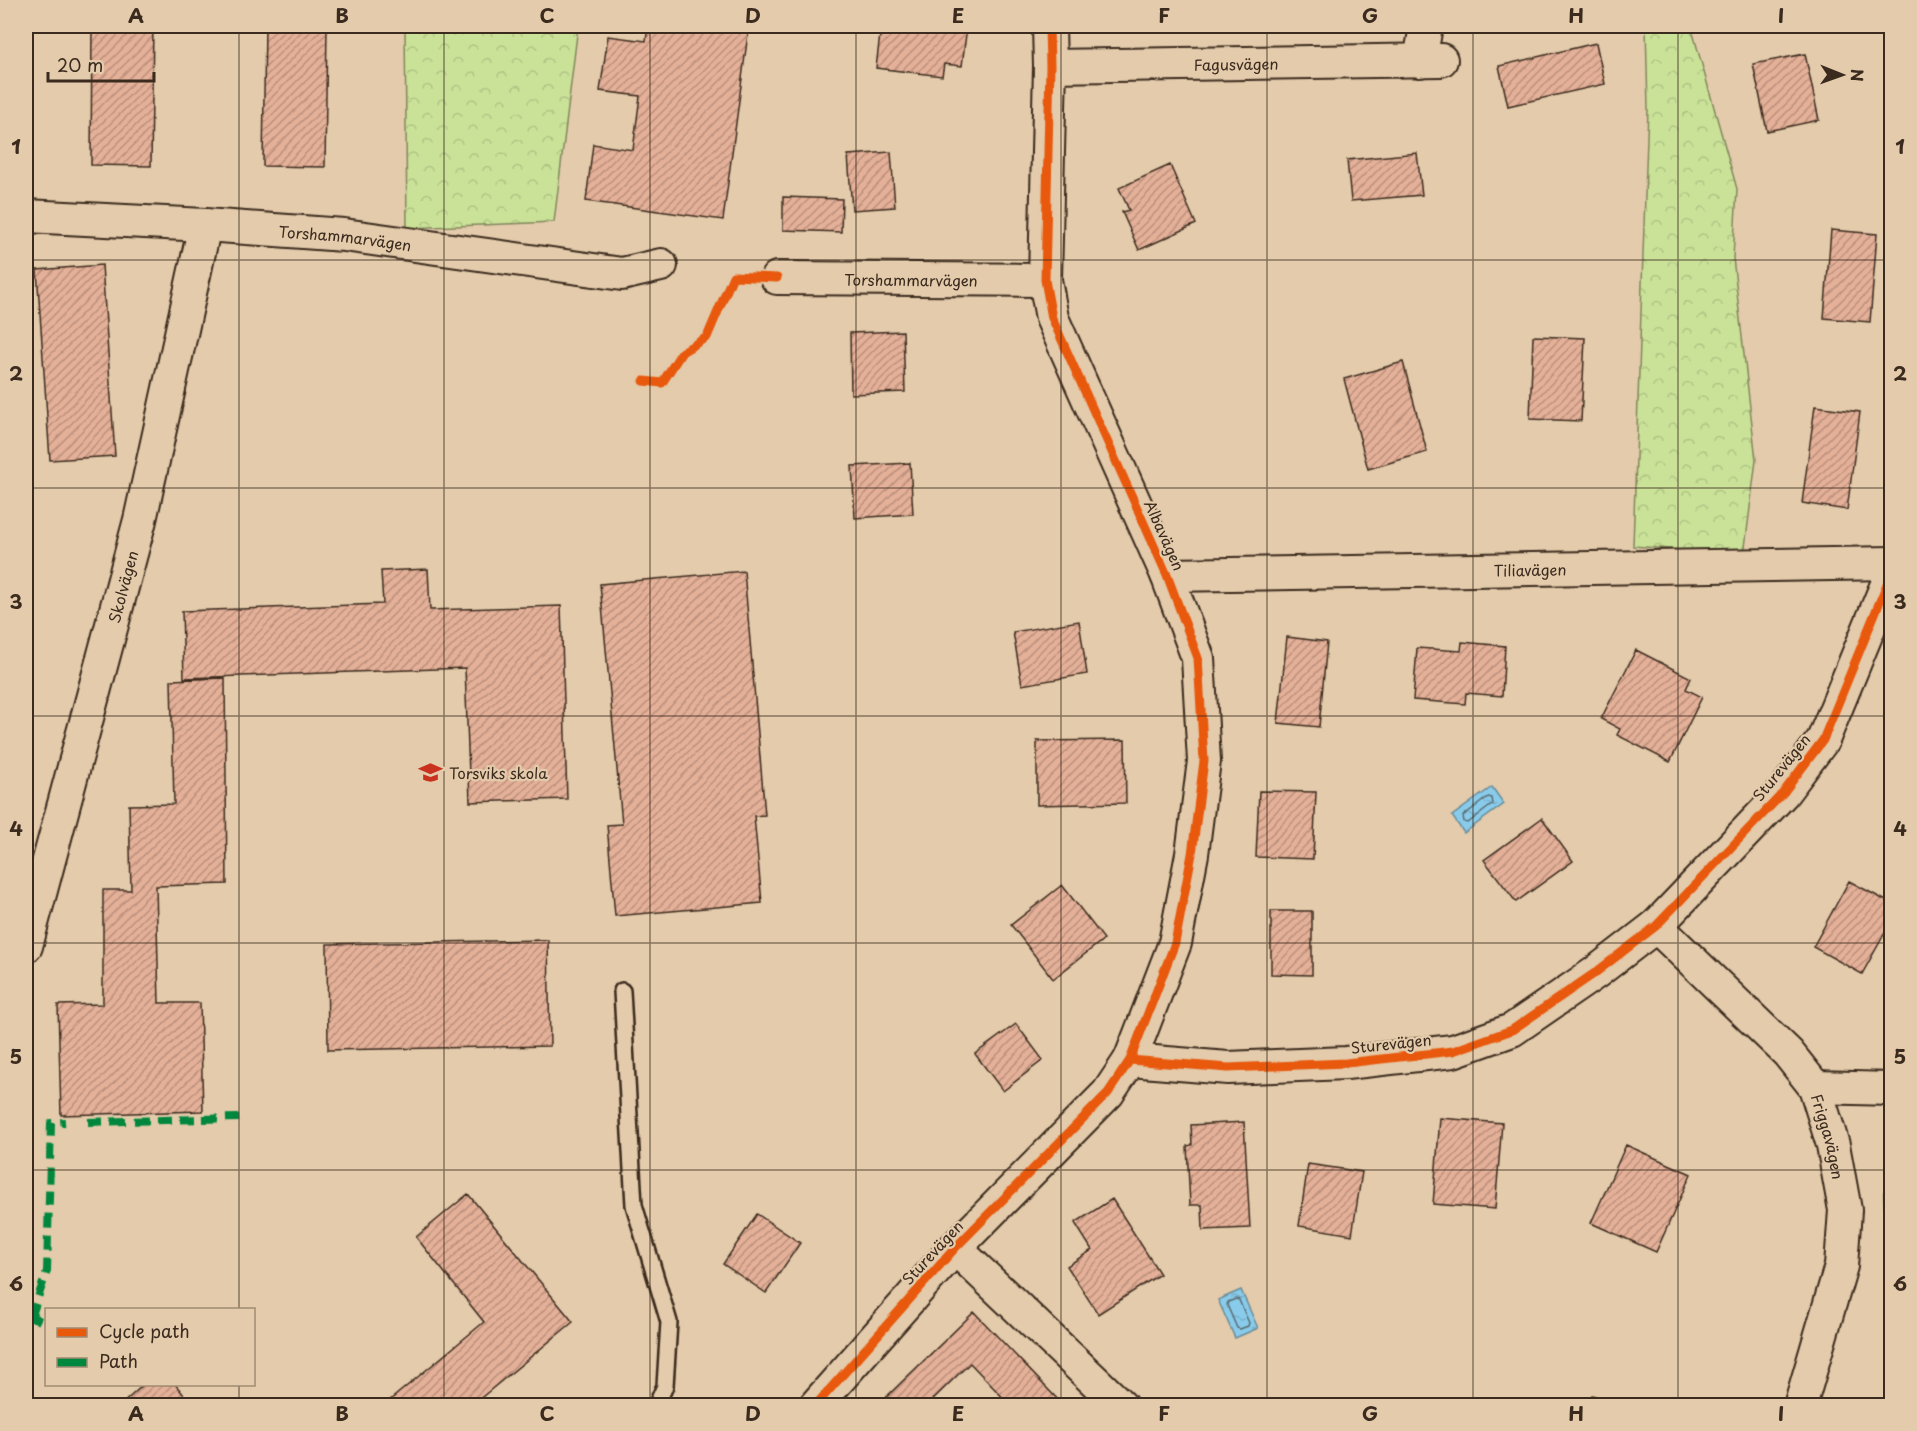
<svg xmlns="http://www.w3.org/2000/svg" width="1917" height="1431" viewBox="0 0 1917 1431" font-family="'Playpen Sans',sans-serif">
  <defs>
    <pattern id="forest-crowns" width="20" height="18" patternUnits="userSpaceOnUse" patternTransform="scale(1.5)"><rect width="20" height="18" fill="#cae298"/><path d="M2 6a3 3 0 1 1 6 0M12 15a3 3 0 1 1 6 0" fill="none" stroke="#aec283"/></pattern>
    <pattern id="water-ripples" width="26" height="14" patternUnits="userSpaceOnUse" patternTransform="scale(1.5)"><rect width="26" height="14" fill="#88cbea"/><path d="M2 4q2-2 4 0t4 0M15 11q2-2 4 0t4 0" fill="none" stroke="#76aec8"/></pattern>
    <pattern id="building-hatch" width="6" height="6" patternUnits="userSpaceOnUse" patternTransform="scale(1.5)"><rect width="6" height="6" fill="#e4b098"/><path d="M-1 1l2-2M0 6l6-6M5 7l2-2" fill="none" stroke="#ba8f7b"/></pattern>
  </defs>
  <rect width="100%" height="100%" fill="#e3cbab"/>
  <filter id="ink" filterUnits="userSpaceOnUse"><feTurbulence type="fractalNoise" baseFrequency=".0167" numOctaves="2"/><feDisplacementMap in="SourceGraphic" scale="12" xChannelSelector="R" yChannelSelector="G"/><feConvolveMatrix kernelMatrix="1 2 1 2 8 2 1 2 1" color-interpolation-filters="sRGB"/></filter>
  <g filter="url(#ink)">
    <path fill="url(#forest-crowns)" stroke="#82865b" stroke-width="1.5" d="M405 26H578L554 222 407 228Z
      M1646 26H1691L1737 189 1733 258 1756 460 1744 555 1633 546 1648 109Z"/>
    <path fill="url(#water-ripples)" stroke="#698b98" stroke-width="1.5" d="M1492 787 1504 804 1464 833 1452 816Z
      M1241 1290 1258 1328 1235 1338 1218 1300Z"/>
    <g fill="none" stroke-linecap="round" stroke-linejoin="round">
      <path stroke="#5a6a70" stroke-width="1.5" d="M1488 797 1492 798 1493 804 1468 823 1464 822 1463 816Z
        M1236 1299 1239 1300 1249 1323 1248 1326 1240 1329 1237 1328 1227 1305 1228 1302Z"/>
    </g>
    <path fill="url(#building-hatch)" stroke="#3b2a1e" stroke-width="1.5" d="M92 26H153L151 166 91 165Z
      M265 26H327L325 167 263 166Z
      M648 26H749L723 220 586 201 593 144 633 150 640 96 600 91 608 36 646 41Z
      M881 26H967L962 66 944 64 942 76 876 68Z
      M1596 43 1605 84 1508 106 1499 66Z
      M1805 54 1819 120 1767 131 1753 64Z
      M891 152 895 207 852 210 848 155Z
      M1417 153 1422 195 1351 201 1347 160Z
      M1170 165 1196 224 1139 250 1122 212 1129 210 1119 188Z
      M783 197 842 199 841 232 783 230Z
      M1831 230 1877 234 1870 322 1824 318Z
      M102 265 115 456 50 460 37 270Z
      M903 331 905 392 851 394 850 333Z
      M1533 336 1585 338 1581 421 1530 419Z
      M1403 362 1427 452 1368 469 1344 379Z
      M1815 406 1860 412 1847 510 1802 503Z
      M910 463 913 514 855 518 852 466Z
      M428 569 430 610 561 606 567 799 470 802 465 668 184 678 182 611 383 604 381 571Z
      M744 571 765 815 754 816 762 903 615 916 607 825 622 824 600 584Z
      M1079 621 1087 674 1022 685 1013 632Z
      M1287 637 1327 642 1319 727 1278 723Z
      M1462 642 1505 646 1502 696 1466 693 1465 704 1413 700 1417 648 1461 651Z
      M1636 650 1691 678 1686 689 1702 697 1670 762 1617 735 1620 729 1601 719Z
      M225 678 227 884 156 886 159 1003H200L203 1111 61 1115 58 1005 103 1004V890H131L129 805 174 804 171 680Z
      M1125 740 1126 803 1037 805V741Z
      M1259 791 1316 792 1313 859 1256 857Z
      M1542 818 1573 861 1516 902 1484 860Z
      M1849 881 1892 904V920L1862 974 1813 947Z
      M1062 885 1104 939 1053 979 1011 925Z
      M1271 911H1312V975L1271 974Z
      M548 940 550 1046 328 1050 327 944Z
      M1016 1024 1043 1060 1003 1091 975 1054Z
      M1440 1118 1502 1123 1495 1209 1433 1204Z
      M1244 1122 1250 1228 1203 1230 1202 1205H1190L1187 1146 1192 1145 1191 1125Z
      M1626 1145 1691 1174 1656 1252 1591 1223Z
      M1308 1164 1362 1172 1352 1235 1299 1226Z
      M1892 1191V1235L1886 1236 1884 1192Z
      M468 1194 573 1322 471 1406H383L484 1322 416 1237Z
      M1112 1199 1160 1274 1098 1314 1067 1266 1092 1250 1075 1223Z
      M757 1214 800 1243 766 1293 723 1264Z
      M974 1312 1064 1406H1011L970 1363 926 1406H877Z
      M144 1384H175L193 1406H120Z
      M1592 1395 1626 1406H1589Z"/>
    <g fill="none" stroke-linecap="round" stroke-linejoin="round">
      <defs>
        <path id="lane" d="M622 991 634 1205 669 1322 665 1386 656 1406"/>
        <g id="street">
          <path d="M1420 61 1426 26"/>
          <path id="s1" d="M1050 66 1441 60"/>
          <path id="s2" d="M26 216 205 225 344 235 622 274 661 265"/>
          <path id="s3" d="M777 278 1045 280"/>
          <path id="s4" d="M1167 575 1892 563"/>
          <path id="s5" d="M1656 926 1788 1053 1815 1087 1833 1145 1845 1210 1841 1266 1800 1406"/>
          <path id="s6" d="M26 946 140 520 205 225"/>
          <path d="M1130 1060 1228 1068 1346 1063 1453 1051 1512 1030 1595 973 1656 926 1783 793 1823 740 1892 572"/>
          <path d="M1815 1087 1892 1089"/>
          <path d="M955 1248 1121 1406"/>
          <path d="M815 1406 955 1248 1108 1093 1130 1060 1175 943 1192 854 1204 761 1198 658 1167 575 1052 318 1045 280 1050 66 1049 26"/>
        </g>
      </defs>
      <use href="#lane" stroke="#3b2a1e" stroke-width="20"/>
      <use href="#street" stroke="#3b2a1e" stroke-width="36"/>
      <use href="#lane" stroke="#e3cbab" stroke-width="15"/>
      <use href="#street" stroke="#e3cbab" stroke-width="32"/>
      <path stroke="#00873e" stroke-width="8" stroke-dasharray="15 8" stroke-linecap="butt" d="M88 1122 239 1118
        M26 1318H35L46 1324
        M31 1318 47 1271 51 1123 65 1122"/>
      <defs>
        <path id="cycleway" d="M644 381 662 383 682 352 707 337 733 276 777 278
          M1130 1060 1228 1068 1346 1063 1453 1051 1512 1030 1595 973 1656 926 1783 793 1823 740 1892 572
          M815 1406 955 1248 1108 1093 1130 1060 1175 943 1192 854 1204 761 1198 658 1167 575 1052 318 1045 280 1050 66 1049 26"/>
      </defs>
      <use href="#cycleway" stroke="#e3cbab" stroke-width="13"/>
      <use href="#cycleway" stroke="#e8590c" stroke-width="9"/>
    </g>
  </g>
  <path fill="none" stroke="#3b2a1e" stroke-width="1.5" stroke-opacity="0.55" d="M239 26V1310M444 26V1406M650 26V1406M856 26V1406M1061 26V1406M1267 26V1406M1473 26V1406M1678 26V1406M26 260H1892M26 488H1892M26 716H1892M26 943H1892M26 1170H1892M239 1384V1406"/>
  <defs>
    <symbol id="school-bare" viewBox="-9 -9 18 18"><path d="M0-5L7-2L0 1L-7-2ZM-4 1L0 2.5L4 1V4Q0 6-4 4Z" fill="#c8321e" stroke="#e3cbab" stroke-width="2.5" paint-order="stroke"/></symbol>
  </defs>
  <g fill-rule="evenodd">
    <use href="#school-bare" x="414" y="756" width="33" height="33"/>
  </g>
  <g text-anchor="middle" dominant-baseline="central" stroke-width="4.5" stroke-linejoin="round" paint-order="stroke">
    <g font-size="15" fill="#3b2a1e" stroke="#e3cbab">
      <text stroke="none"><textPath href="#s1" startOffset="186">Fagusvägen</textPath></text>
      <text stroke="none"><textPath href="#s2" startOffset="320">Torshammarvägen</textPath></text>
      <text stroke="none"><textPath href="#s3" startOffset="134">Torshammarvägen</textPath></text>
      <text transform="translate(1165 535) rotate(66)">Albavägen</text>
      <text stroke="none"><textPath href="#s4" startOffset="363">Tiliavägen</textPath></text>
      <text stroke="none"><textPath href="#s6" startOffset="372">Skolvägen</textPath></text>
      <text transform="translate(1781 767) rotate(-51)">Sturevägen</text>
      <text transform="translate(1391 1043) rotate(-6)">Sturevägen</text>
      <text stroke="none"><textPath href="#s5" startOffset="278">Friggavägen</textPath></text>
      <text transform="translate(932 1252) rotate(-47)">Sturevägen</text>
    </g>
    <g font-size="15" fill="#3b2a1e" stroke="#e3cbab" text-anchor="start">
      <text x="449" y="772">Torsviks skola</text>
    </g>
  </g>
  <rect width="1917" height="1431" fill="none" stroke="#e3cbab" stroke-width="66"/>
  <rect x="45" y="1308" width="210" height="78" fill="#e3cbab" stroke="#a08b73" stroke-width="1.5"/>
  <rect x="57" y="1328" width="30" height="9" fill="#e8590c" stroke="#a08b73" stroke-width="1.5"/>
  <text x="99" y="1338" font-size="18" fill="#3b2a1e">Cycle path</text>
  <rect x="57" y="1358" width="30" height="9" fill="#00873e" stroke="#a08b73" stroke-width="1.5"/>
  <text x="99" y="1368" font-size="18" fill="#3b2a1e">Path</text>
  <g transform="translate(1842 75) rotate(91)" stroke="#e3cbab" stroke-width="4.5" paint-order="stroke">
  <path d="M0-4.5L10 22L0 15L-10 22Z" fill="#3b2a1e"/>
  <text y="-9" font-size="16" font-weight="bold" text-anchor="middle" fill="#3b2a1e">N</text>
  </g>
  <path d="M48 72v9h106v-9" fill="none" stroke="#3b2a1e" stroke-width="3"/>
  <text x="57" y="72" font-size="18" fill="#3b2a1e" stroke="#e3cbab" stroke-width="4.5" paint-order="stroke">20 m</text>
  <rect x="33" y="33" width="1851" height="1365" fill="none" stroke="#3b2a1e" stroke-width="2"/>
  <g font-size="20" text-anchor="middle" font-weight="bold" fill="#3b2a1e">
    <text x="136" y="23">A</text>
    <text x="342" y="23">B</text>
    <text x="547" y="23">C</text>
    <text x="753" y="23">D</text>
    <text x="958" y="23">E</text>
    <text x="1164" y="23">F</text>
    <text x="1370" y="23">G</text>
    <text x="1576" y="23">H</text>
    <text x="1781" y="23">I</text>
    <text x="16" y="154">1</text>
    <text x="1900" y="154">1</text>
    <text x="16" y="381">2</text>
    <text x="1900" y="381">2</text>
    <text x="16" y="609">3</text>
    <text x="1900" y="609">3</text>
    <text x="16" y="836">4</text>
    <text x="1900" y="836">4</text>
    <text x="16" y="1064">5</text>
    <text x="1900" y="1064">5</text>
    <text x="16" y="1291">6</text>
    <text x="1900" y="1291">6</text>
    <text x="136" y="1421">A</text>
    <text x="342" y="1421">B</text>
    <text x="547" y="1421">C</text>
    <text x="753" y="1421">D</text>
    <text x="958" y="1421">E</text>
    <text x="1164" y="1421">F</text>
    <text x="1370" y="1421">G</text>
    <text x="1576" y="1421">H</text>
    <text x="1781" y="1421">I</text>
  </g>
</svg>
